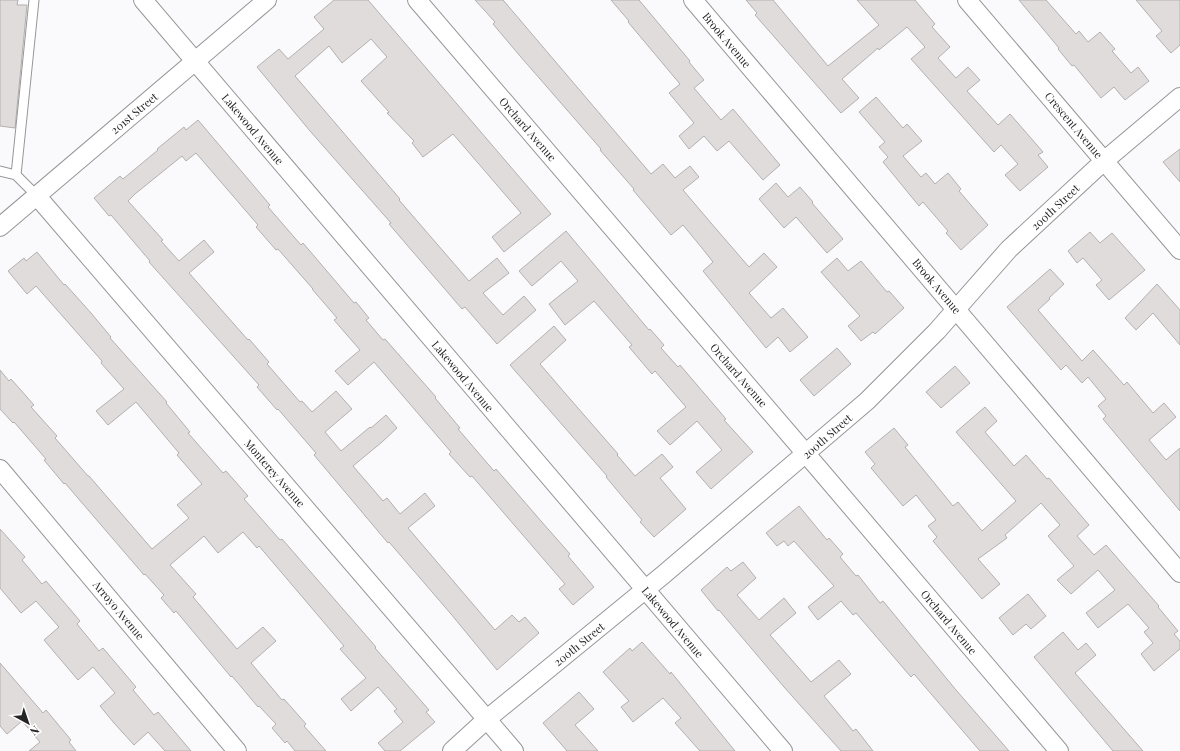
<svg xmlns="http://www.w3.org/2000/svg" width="1180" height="751" viewBox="0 0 1180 751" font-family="'Playfair Display',serif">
  <rect width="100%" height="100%" fill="#fafafd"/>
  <path fill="#e0dcdc" stroke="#b3b0af" d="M0 0H18L17 5H27L15 128 0 126Z
    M334 0H368L551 214 504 252 492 237 521 213 453 134 423 157 412 143 414 141 387 113 389 112 361 81 387 57 371 39 342 63 329 46 295 76 400 199 399 200 469 281 497 258 509 273 483 293 503 315 524 296 536 310 497 344 465 307 462 309 389 224 391 223 310 131 257 67 279 49 288 59 324 29 314 17Z
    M475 0H503L651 174 663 164 675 178 690 166 699 177 683 190 711 223 749 267 764 253 777 267 749 293 771 318 783 308 808 337 790 352 778 337 766 348 703 271 713 262 702 248 683 225 671 235 633 190 634 189 600 150 601 149 520 56 493 24 495 22Z
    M611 0H639L690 61 689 62 704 80 694 88 721 120 733 109 780 165 763 180 729 141 717 151 704 136 689 149 679 136 694 123 669 93 680 84 628 22 629 21Z
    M746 0H773L828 66 879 25 857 0H915L935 24 932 27 950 47 938 58 956 78 968 67 980 80 967 91 998 125 1010 114 1043 152 1038 155 1048 167 1020 191 1005 175 1018 164 1001 145 994 152 911 59 925 47 907 27 879 50 878 48 842 79 859 98 841 113 755 15 757 13Z
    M1019 0H1046L1076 34 1079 31 1088 42 1100 32 1115 49 1112 51 1131 73 1138 67 1149 81 1125 100 1114 87 1101 98 1074 65 1072 66 1058 49 1059 48Z
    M1136 0H1180V45L1171 53 1156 36 1162 31Z
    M876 97 903 128 907 124 922 141 903 156 921 177 926 173 935 184 948 173 961 189 959 191 988 225 961 250 946 233 948 231 923 202 919 206 883 162 888 157 879 147 885 142 859 112Z
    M198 120 270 205 268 207 301 245 303 243 354 303 356 302 369 318 366 320 383 340 385 339 436 397 435 398 460 428 458 429 494 471 496 469 541 521 570 554 568 556 594 587 573 605 559 589 565 584 472 476 470 477 449 454 451 452 374 362 348 385 335 371 360 350 334 320 337 318 312 289H313L278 249 276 250 256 227 258 225 196 153 186 161 182 156 135 194 128 201 163 240 161 241 179 261 204 240 214 252 189 273 248 340 249 339 269 362 267 364 300 402 302 401 312 412 336 391 352 409 325 432 341 451 370 427 371 428 386 415 397 428 382 442 353 466 383 501 387 498 400 514 425 493 435 506 408 528 495 630 512 615 519 622 525 617 539 633 497 670 451 614 389 542 388 543 314 455 316 453 278 409 277 410 257 387 259 385 149 262 150 261 111 215 109 216 94 198 120 176 123 179 158 150 157 149 184 127 186 130Z
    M1180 149V182L1163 162Z
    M776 183 788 197 800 187 813 202 812 203 843 239 827 253 796 217 784 228 759 199Z
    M566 231 649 330 650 329 664 345 661 348 678 367 680 365 726 419 724 420 753 452 711 489 696 472 722 450 697 421 670 445 657 431 686 407 655 371 652 374 629 347 632 345 594 301 565 325 549 304 578 281 561 261 532 286 519 271Z
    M1090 232 1100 243 1112 233 1145 270 1109 300 1096 285 1102 280 1083 258 1077 263 1068 251Z
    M37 252 64 285 65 284 91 313 111 337 110 338 167 402 166 403 190 432 188 433 223 473 226 471 248 496 244 499 280 540 282 539 376 647 375 648 429 710 426 712 435 722 400 751H385L378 743 403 722 394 711 397 709 378 687 351 711 341 699 366 678 340 649 344 646 259 546 257 548 243 532 218 553 204 536 170 565 196 594 193 597 237 649 263 627 276 641 251 663 282 700 284 699 306 724 304 726 326 751H295L287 741 285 743 272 728 276 724 259 706 258 707 232 676 231 677 176 611 174 613 161 598 164 595 145 574 144 575 65 483 64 484 44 460 46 459 14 422 13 423 0 409V370L9 381 11 379 34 405 31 407 57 436 55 438 88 476H89L152 549 189 518 177 505 202 484 177 455 179 453 136 402 108 425 96 411 124 389 101 363 102 361 36 286 27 294 8 271 24 258 26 261Z
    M837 258 848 271 861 261 887 292 889 291 904 308 875 334 873 332 861 341 848 326 860 316 821 272Z
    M1050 269 1064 284 1049 298 1050 299 1038 310 1082 361 1093 350 1124 385 1127 382 1153 413 1164 403 1176 417 1149 440 1166 460 1180 448V511L1103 419 1106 416 1098 406 1106 399 1088 377 1082 383 1066 365 1061 370 1007 307Z
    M1157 284 1180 310V345L1153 313 1136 330 1125 318Z
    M554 326 566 340 540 364 564 392 618 454 617 455 635 476 662 454 673 467 660 478 686 509 654 537 640 522 642 520 606 477 607 476 510 365Z
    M837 348 851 364 814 396 800 380Z
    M955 366 970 383 941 408 926 392Z
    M985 407 997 421 985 432 1003 453 1014 466 1026 455 1047 479 1049 478 1089 525 1077 536 1094 555 1106 545 1159 606 1158 607 1178 631 1174 634 1180 641V649L1154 671 1141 654 1153 643 1144 632 1149 628 1128 604 1098 628 1086 613 1115 590 1098 570 1071 594 1057 580 1074 566 1048 536 1060 525 1041 503 1005 535 1007 538 978 559 1000 584 982 599 933 541 937 537 928 526 936 520 916 495 903 506 871 468 875 464 865 452 894 428 908 445 905 447 953 506 958 502 982 531 1016 501 956 432Z
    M799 506 827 540 829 538 843 554 840 557 856 576 858 575 880 603 883 601 956 690 1009 751H980L914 674 911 677 856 613 853 615 841 601 818 620 808 607 834 586 794 541 788 546 784 541 777 546 766 533Z
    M0 529 25 557 22 560 42 584 46 581 80 621 77 624 99 651 103 648 136 687 133 690 154 715 158 712 191 751H165L148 732 134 745 114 723 100 706 115 693 93 667 78 680 44 640 59 627 36 601 21 613 0 588Z
    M743 562 756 578 737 595 759 620 784 598 796 613 770 635 811 682 839 660 851 674 824 696 853 731 856 729 873 751H841L784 687 719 610 718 611 701 590 727 567 731 571Z
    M1028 594 1046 616 1031 629 1026 624 1013 635 999 618Z
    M1063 632 1078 650 1086 643 1096 655 1075 673 1143 751H1113L1034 657Z
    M642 642 670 674 671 672 735 751H700L675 723 681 718 663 698 633 722 621 707 629 701 603 672 630 648 632 651Z
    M0 663 43 713 46 710 71 740 69 742 76 751H29L40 742 22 721 7 734 0 726Z
    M579 692 594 709 575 725 598 751H567L543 723Z"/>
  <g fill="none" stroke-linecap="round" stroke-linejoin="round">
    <defs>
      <path id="service" d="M0 171 16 175 36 195
        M16 175 34 0"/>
      <path id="minor" d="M143 0 783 751
        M417 0 819 469 1059 751
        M693 0 1180 573
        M967 0 1180 250
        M36 195 514 751
        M0 227 267 0
        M0 469 237 751
        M452 751 487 719 663 575 867 401 937 331 1009 249 1104 161 1180 97"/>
    </defs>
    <use href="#service" stroke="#969698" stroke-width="11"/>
    <use href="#minor" stroke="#969698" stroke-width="20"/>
    <use href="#service" stroke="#fff" stroke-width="9"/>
    <use href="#minor" stroke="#fff" stroke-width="18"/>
  </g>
  <g text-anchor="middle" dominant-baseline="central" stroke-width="3" stroke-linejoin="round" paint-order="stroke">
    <g font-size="11" fill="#252526" stroke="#fff">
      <text transform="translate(727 40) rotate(50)">Brook Avenue</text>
      <text transform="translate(134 113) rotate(-40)">201st Street</text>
      <text transform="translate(1074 125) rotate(50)">Crescent Avenue</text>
      <text transform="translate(253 129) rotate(50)">Lakewood Avenue</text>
      <text transform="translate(528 129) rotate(49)">Orchard Avenue</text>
      <text transform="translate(1055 207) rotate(-43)">200th Street</text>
      <text transform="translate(937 286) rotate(50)">Brook Avenue</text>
      <text transform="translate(739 375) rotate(49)">Orchard Avenue</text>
      <text transform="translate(463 376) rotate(50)">Lakewood Avenue</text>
      <text transform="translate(827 436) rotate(-41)">200th Street</text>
      <text transform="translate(275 473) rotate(49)">Monterey Avenue</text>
      <text transform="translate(119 610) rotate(50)">Arroyo Avenue</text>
      <text transform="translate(673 622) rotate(50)">Lakewood Avenue</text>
      <text transform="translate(949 622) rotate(50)">Orchard Avenue</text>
      <text transform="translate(579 644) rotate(-39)">200th Street</text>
    </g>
  </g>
  <g transform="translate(28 723) rotate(140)" stroke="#ffffff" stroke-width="3" paint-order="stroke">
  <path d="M0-3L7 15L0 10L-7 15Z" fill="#252526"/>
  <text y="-6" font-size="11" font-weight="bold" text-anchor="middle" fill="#252526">N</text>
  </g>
</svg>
